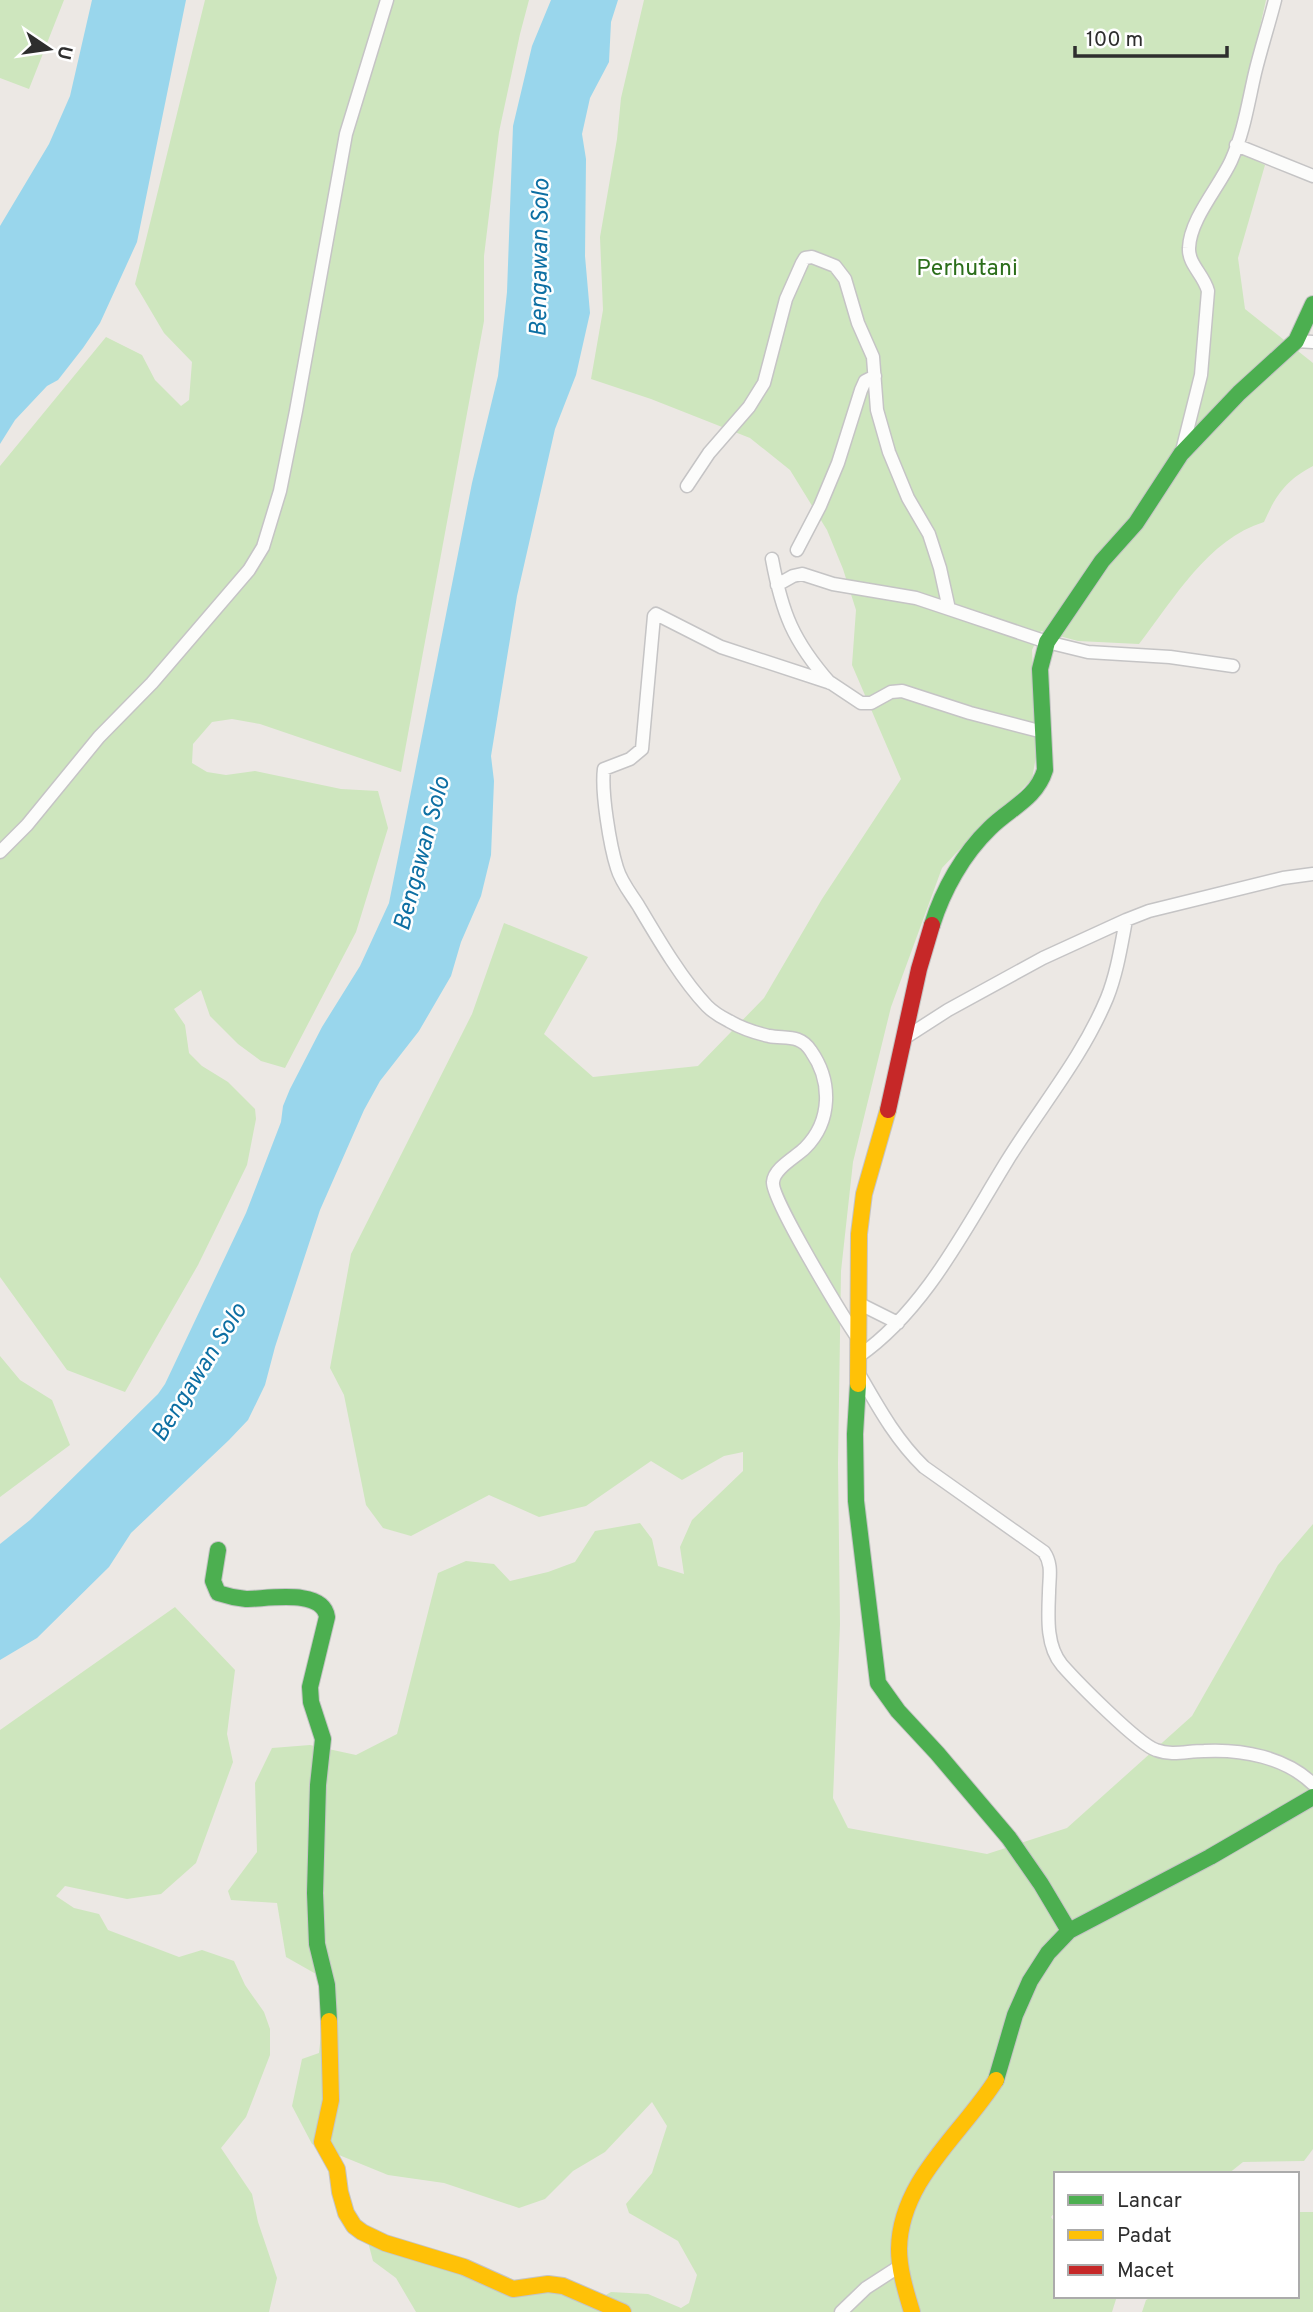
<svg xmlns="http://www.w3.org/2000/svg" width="1313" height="2312" viewBox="0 0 1313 2312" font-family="Overpass,sans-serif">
  <rect width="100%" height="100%" fill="#ece8e4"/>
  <path fill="#cee6be" d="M0 0H64L29 89 0 78Z
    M205 0H529L520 34 499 132 484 256V321L401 772 260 724 232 719 212 722 193 744 192 763 207 772 226 775 255 771 341 789 378 791 388 828 356 932 285 1068 261 1061 238 1044 210 1016 201 990 174 1009 185 1025 189 1053 202 1066 228 1082 255 1109 256 1119 247 1165 198 1265 125 1392 67 1370 0 1277V466L106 337 142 355 155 380 181 406 189 400 192 362 164 333 135 284Z
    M644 0H1266L1242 107 1229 147 1265 165 1238 258 1245 309 1313 363V466C1286 480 1276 495 1264 522 1208 539 1174 599 1139 644L1078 641 1041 631 1032 650 1037 751 1032 779 1003 809 994 813 942 868 891 1007 853 1162 841 1271 838 1463 840 1624 833 1798 848 1828 987 1854 1067 1828 1192 1716 1278 1565 1313 1524V2149L1304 2161 1243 2162 1228 2174H1175L1165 2171 1161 2174H1056V2211L1051 2217 1056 2224V2296H1117L1112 2312H416L396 2278 373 2261 368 2242 594 2302 611 2292 648 2294 681 2308 689 2303 697 2275 678 2241 629 2213 626 2204 652 2173 667 2126 652 2102 605 2152 573 2171 545 2199 519 2208 444 2183 388 2175 312 2144 292 2106 302 2059 319 2053 324 2006 316 1974 286 1957 277 1903 231 1900 228 1891 257 1852 255 1783 272 1748 310 1745 356 1755 397 1734 438 1573 466 1561 494 1564 510 1581 548 1572 575 1562 595 1531 640 1523 652 1539 658 1566 684 1574 680 1547 692 1520 743 1471V1452L724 1456 682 1480 651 1461 586 1506 539 1517 489 1495 411 1536 383 1528 366 1505 344 1395 330 1368 351 1254 472 1014 504 923 588 957 544 1034 593 1077 698 1066 764 998 822 899 901 779 852 665 856 610 843 569 827 530 790 470 750 438 651 399 591 379 603 310 600 237 617 139 621 98Z
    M0 1356 20 1380 52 1400 70 1445 0 1497Z
    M175 1607 235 1670 227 1734 233 1762 196 1863 161 1894 127 1899 65 1886 56 1896 74 1908 99 1914 108 1930 179 1957 202 1950 234 1961 245 1985 264 2012 270 2029V2055L246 2117 221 2148 252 2194 258 2222 277 2278 269 2312H0V1730Z
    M1297 2212H1313V2312H1142L1146 2300 1154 2296H1297Z"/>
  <path fill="#99d6ec" d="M92 0H186L137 242 100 323 83 348 58 380 47 386 15 420 0 444V226L49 144 70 96Z
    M551 0H618L611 22 609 62 590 98 582 134 586 159 585 256 590 313 576 375 555 429 517 596 491 756 494 781 491 855 481 896 461 942 451 976 419 1031 380 1081 364 1110 320 1210 275 1347 265 1385 248 1420 229 1440 131 1533 109 1567 37 1638 0 1660V1544L30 1520 158 1394 165 1384 246 1213 281 1122 283 1106 290 1089 322 1027 360 966 389 903 472 483 498 376 507 292 513 126 532 46Z"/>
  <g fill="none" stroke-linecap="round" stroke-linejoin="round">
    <defs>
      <path id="street" d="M1236 145 1313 176
        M1296 341 1313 342
        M1182 451 1201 375 1208 291C1204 275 1188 264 1189 248 1190 219 1219 187 1231 161 1244 132 1248 103 1255 73 1261 48 1269 24 1275 0
        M687 486 709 453 749 407 764 383 786 299 802 263 805 258 812 257 835 266 845 279 858 323 873 357 877 410 889 452 908 498 929 534 940 568 949 609 1047 642 1088 652 1170 657 1233 666
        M797 550 820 506 838 463 861 390 865 381 875 376
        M772 559C782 613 793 641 830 683
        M777 585 793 576 802 574 833 584 916 598 949 609
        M0 852 27 825 99 737 152 683 249 570 263 547 280 491 296 411 346 134 387 0
        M903 1039 948 1010 1043 958 1126 920 1149 911 1283 878 1313 874
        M858 1303 898 1323
        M859 1340C845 1320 771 1199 773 1182 774 1168 796 1157 805 1148 832 1121 832 1081 811 1051 800 1034 786 1039 769 1036 756 1033 741 1028 729 1021 721 1017 713 1012 707 1006 682 980 657 937 638 905 631 894 621 882 617 868 610 846 601 792 604 769L630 759 642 749 654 616 656 614 721 647 831 683 861 703H871L891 692 902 691 970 713 1043 732
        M859 1356C925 1310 965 1229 1007 1161 1041 1106 1082 1058 1107 998 1117 973 1121 946 1126 920
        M859 1374C878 1407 896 1440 924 1467L1044 1552C1053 1565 1049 1578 1049 1593 1048 1617 1046 1646 1062 1665 1077 1682 1138 1744 1156 1750 1172 1756 1187 1751 1204 1751 1242 1749 1285 1757 1313 1784
        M841 2312 866 2288 900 2266"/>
      <path id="fast" d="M932 925C943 890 963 854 990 828 1010 808 1036 799 1045 770L1040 669 1047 642 1102 561 1136 523 1181 454 1239 393 1296 341 1313 304
        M858 1384 855 1434 856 1501 878 1683 898 1711 937 1753 1009 1838 1041 1884 1069 1931
        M218 1550 213 1581 218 1593C227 1596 236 1598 246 1599 267 1599 323 1588 327 1617L310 1687 311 1702 323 1739 318 1785 315 1893 317 1944 327 1985 329 2021
        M996 2080 1015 2015 1030 1981 1048 1953 1069 1931 1210 1857 1313 1797"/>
      <path id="slow" d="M858 1384 859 1234 864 1194 888 1110
        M329 2021 331 2100 322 2142 337 2169 340 2192 346 2213 354 2226 362 2232 385 2243 464 2267 513 2289 548 2284 563 2286 623 2312
        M912 2312C906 2292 899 2270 899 2249 900 2180 962 2134 996 2080"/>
      <path id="jam" d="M888 1110 919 969 932 925"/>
    </defs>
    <use href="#street" stroke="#c5c4c5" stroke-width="15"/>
    <use href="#fast" stroke="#c5c4c5" stroke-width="18"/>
    <use href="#slow" stroke="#c5c4c5" stroke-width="18"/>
    <use href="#jam" stroke="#c5c4c5" stroke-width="18"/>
    <use href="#street" stroke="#fcfcfb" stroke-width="12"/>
    <use href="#fast" stroke="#4caf50" stroke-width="16"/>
    <use href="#slow" stroke="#ffc107" stroke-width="16"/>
    <use href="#jam" stroke="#c62828" stroke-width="16"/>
  </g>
  <g text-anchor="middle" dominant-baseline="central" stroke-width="5" stroke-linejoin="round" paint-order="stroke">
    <g font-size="23" fill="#2c6e1b" stroke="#fff">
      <text x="967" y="269">Perhutani</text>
    </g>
    <g font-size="24" font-style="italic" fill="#0d6fa3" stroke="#fff">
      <text transform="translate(541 258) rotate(-89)">Bengawan Solo</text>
      <text transform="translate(423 854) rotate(-75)">Bengawan Solo</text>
      <text transform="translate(200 1373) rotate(-58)">Bengawan Solo</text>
    </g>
  </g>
  <rect x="1054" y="2172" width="245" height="126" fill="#ffffff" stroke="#ababab" stroke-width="2"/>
  <rect x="1068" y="2195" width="35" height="10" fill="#4caf50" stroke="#ababab" stroke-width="2"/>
  <text x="1117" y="2207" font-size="21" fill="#2e2e2e">Lancar</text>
  <rect x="1068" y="2230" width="35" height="10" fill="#ffc107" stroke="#ababab" stroke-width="2"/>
  <text x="1117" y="2242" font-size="21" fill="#2e2e2e">Padat</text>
  <rect x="1068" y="2265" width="35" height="10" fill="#c62828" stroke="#ababab" stroke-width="2"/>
  <text x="1117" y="2277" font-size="21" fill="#2e2e2e">Macet</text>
  <g transform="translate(49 49) rotate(103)" stroke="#ffffff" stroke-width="5" paint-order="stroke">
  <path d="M0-5L12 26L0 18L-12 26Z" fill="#2e2e2e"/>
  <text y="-10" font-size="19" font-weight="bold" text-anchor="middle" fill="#2e2e2e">U</text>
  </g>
  <path d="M1075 46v10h152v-10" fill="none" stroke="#2e2e2e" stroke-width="3.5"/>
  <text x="1086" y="46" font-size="21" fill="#2e2e2e" stroke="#ffffff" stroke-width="5" paint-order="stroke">100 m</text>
</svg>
